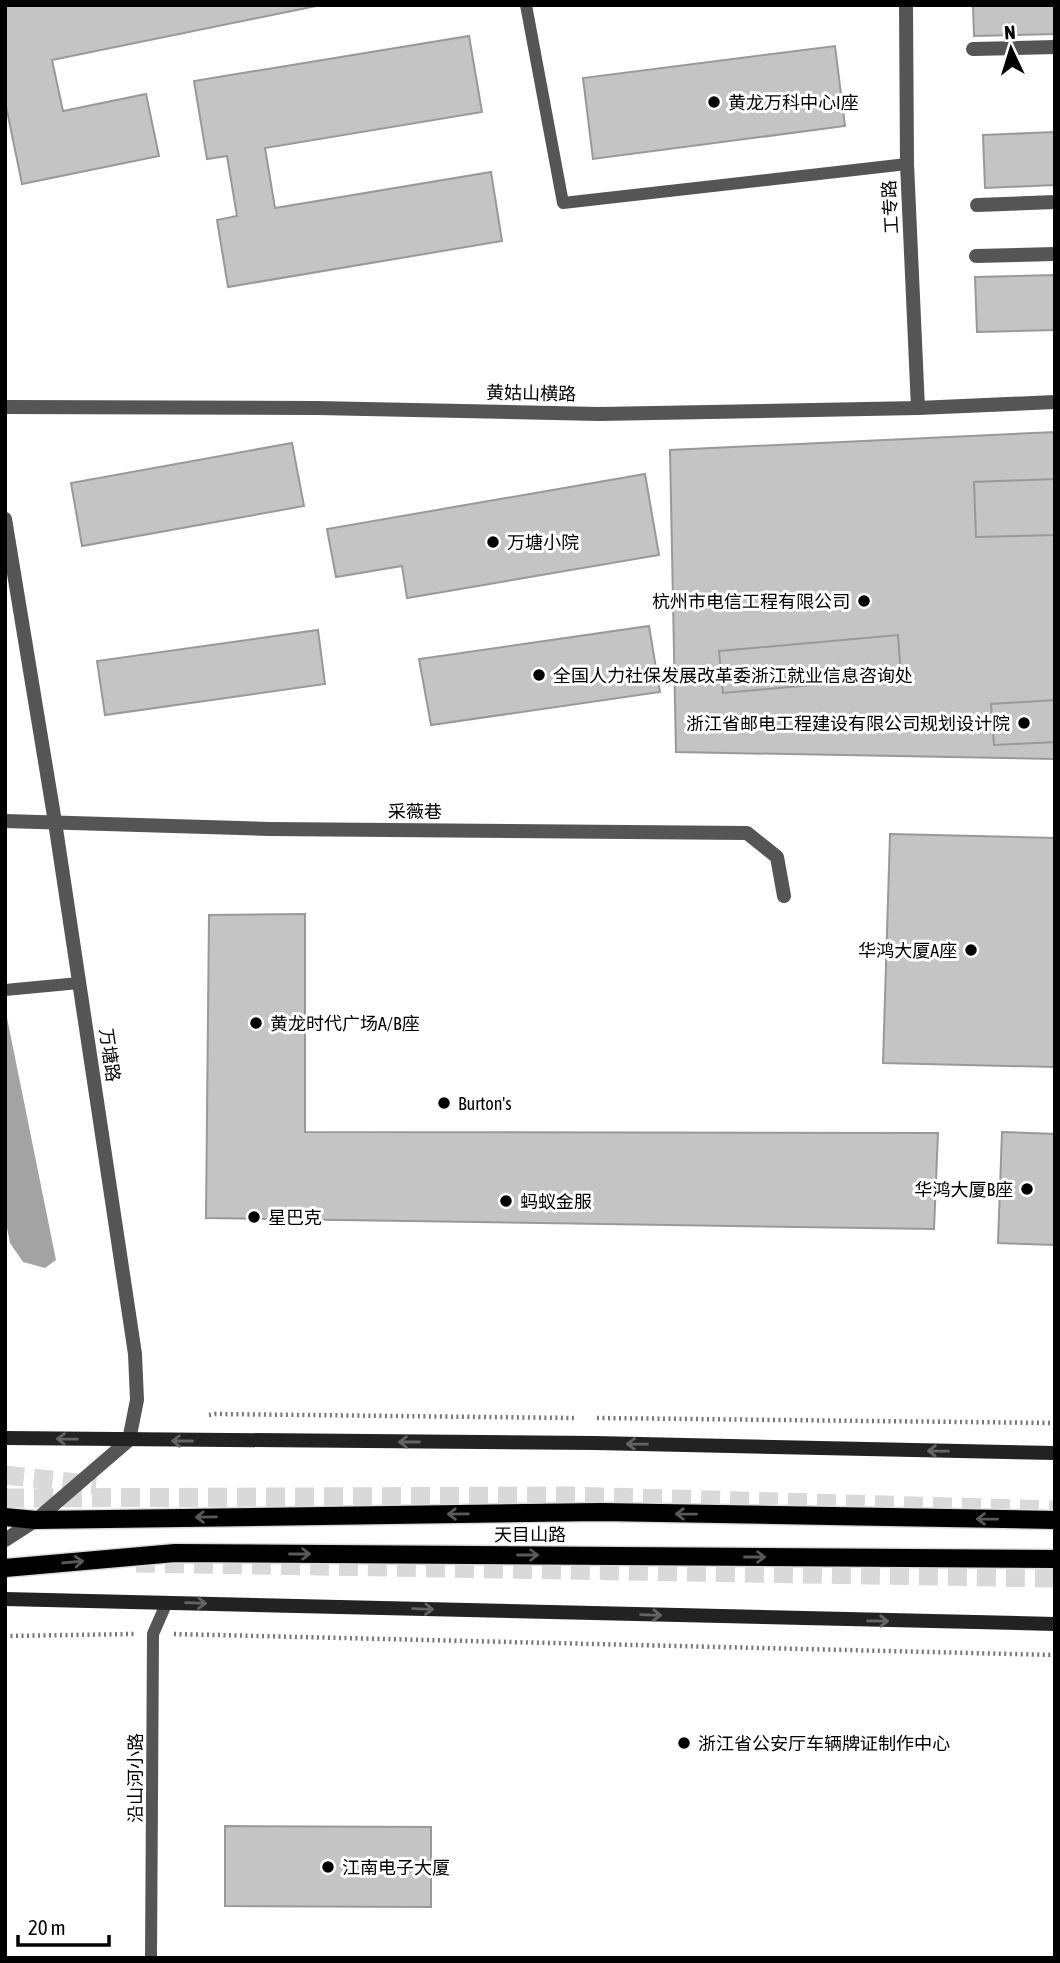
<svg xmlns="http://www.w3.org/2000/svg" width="1060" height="1963" viewBox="0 0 1060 1963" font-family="'Asap Condensed','Noto Sans SC',sans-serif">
  <rect width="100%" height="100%" fill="#fff"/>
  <path fill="#a3a3a3" d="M5 1008 56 1260 45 1268 23 1262 10 1243 5 1217Z"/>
  <path fill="#c4c4c4" stroke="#999" stroke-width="2" d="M5 5H321L52 60 63 111 146 94 159 156 22 184 5 101Z
    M973 5H1055V34L974 36Z
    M469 36 482 112 265 148 275 208 491 172 502 241 228 287 217 220 237 216 227 156 207 159 194 81Z
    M835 46 845 126 593 159 583 78Z
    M1055 132V185L985 188 983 135Z
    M1055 275V330L977 332 975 277Z
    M1055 432V759L676 752 670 450Z
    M292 443 304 506 82 546 71 483Z
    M645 474 659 555 407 598 402 566 336 577 327 529Z
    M1055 479V535L976 537 974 482Z
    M649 626 660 692 431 725 419 659Z
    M318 630 325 684 105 715 97 661Z
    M898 635 901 677 723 693 719 651Z
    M1055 700V742L994 745 991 704Z
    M890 834 1055 838V1067L883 1063Z
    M305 914V1132L938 1133 934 1229 206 1218 209 915Z
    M1002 1132 1055 1134V1245L998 1243Z
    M225 1826 431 1827V1907L225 1906Z"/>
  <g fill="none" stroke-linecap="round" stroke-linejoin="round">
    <path stroke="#d9d9d9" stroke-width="19" stroke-dasharray="19 10" stroke-linecap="butt" d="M5 1475 96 1485
      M5 1498 569 1496 1055 1510
      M136 1563 1055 1578"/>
    <defs>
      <path id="primary" d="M5 1517 36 1520 601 1512 1055 1520
        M5 1568 175 1553 1055 1559"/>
    </defs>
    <use href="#primary" stroke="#dbdbdb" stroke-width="21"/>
    <path stroke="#777" stroke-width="4.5" stroke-dasharray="2 3.5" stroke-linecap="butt" d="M209 1415 215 1414 574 1418
      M597 1418 1055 1423
      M174 1634 1055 1655
      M5 1636 134 1634"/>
    <path stroke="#555" stroke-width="12" d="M526 5 563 203 907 164
      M5 990 79 983
      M151 1958 153 1634 167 1602"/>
    <path stroke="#555" stroke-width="14" d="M906 5 907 164 918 408
      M973 49 1055 47
      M977 205 1055 202
      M976 256 1055 254
      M5 821 269 829 747 833 777 857 784 896"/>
    <path stroke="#555" stroke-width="14" d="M5 407 317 408 599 414 918 408 1055 402
      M5 519 55 822 135 1354 137 1400 129 1440 36 1520 5 1540"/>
    <path stroke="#222" stroke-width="14" d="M5 1438 595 1443 1055 1453
      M5 1599 1055 1624"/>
    <use href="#primary" stroke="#000" stroke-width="18"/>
  </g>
  <defs><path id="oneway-shaft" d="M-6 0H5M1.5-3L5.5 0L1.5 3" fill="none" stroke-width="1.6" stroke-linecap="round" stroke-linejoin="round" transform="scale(1.75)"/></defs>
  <g stroke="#646464">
    <use href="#oneway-shaft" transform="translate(67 1439) rotate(-179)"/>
    <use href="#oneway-shaft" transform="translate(182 1441) rotate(-180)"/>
    <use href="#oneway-shaft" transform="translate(409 1442) rotate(-180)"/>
    <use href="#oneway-shaft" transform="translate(637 1444) rotate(-179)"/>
    <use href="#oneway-shaft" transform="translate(938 1451) rotate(-179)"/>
    <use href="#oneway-shaft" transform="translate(196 1603) rotate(2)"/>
    <use href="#oneway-shaft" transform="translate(423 1609) rotate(2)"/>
    <use href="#oneway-shaft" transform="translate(651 1615) rotate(2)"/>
    <use href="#oneway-shaft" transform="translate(878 1621) rotate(1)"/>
  </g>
  <g stroke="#595959">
    <use href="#oneway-shaft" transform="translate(458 1514) rotate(179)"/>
    <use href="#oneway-shaft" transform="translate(686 1514) rotate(-179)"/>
    <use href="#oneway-shaft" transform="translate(206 1517) rotate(179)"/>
    <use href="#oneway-shaft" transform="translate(987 1519) rotate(-179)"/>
    <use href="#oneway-shaft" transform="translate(300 1554)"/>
    <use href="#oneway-shaft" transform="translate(528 1555)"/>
    <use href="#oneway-shaft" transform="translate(755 1557)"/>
    <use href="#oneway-shaft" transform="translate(73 1562) rotate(-5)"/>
  </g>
  <g fill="#000" stroke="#fff" stroke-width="2.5">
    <circle cx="714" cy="102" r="7"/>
    <circle cx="493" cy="542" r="7"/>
    <circle cx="864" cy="601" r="7"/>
    <circle cx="539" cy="675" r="7"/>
    <circle cx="1024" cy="723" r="7"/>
    <circle cx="971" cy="950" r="7"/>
    <circle cx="256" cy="1023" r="7"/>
    <circle cx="444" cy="1103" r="7"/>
    <circle cx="1027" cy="1189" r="7"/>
    <circle cx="506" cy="1201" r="7"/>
    <circle cx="254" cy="1217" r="7"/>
    <circle cx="684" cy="1743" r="7"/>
    <circle cx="328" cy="1867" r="7"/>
  </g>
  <g text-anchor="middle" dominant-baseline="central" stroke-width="6" stroke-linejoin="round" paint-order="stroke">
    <g font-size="18" fill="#000" stroke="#fff" text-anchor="start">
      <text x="728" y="102">黄龙万科中心I座</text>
      <text x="507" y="542">万塘小院</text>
      <text x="850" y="601" text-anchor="end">杭州市电信工程有限公司</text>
      <text x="553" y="675">全国人力社保发展改革委浙江就业信息咨询处</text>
      <text x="1010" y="723" text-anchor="end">浙江省邮电工程建设有限公司规划设计院</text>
      <text x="957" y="950" text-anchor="end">华鸿大厦A座</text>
      <text x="270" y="1023">黄龙时代广场A/B座</text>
      <text x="458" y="1103">Burton's</text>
      <text x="1013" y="1189" text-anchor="end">华鸿大厦B座</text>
      <text x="520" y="1201">蚂蚁金服</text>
      <text x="268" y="1217">星巴克</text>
      <text x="698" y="1743">浙江省公安厅车辆牌证制作中心</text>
      <text x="342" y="1867">江南电子大厦</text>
    </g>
    <g font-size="18" fill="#000" stroke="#fff">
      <text transform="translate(890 207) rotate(-93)">工专路</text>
      <text transform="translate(531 393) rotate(1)">黄姑山横路</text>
      <text x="415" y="811">采薇巷</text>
      <text transform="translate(110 1055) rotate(82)">万塘路</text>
      <text x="530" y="1534">天目山路</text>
      <text transform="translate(135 1778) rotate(-90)">沿山河小路</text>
    </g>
  </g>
  <rect width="1060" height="1963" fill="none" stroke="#000000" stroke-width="14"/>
  <g transform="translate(1011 49) rotate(356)" stroke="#ffffff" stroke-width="5" paint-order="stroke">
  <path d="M0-5L12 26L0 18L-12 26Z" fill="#000000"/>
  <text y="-10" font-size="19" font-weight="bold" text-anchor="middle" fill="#000000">N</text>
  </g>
  <path d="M18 1935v10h91v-10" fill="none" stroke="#000000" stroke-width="3.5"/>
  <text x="28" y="1935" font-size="21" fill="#000000" stroke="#ffffff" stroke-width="5" paint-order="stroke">20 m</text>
</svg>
